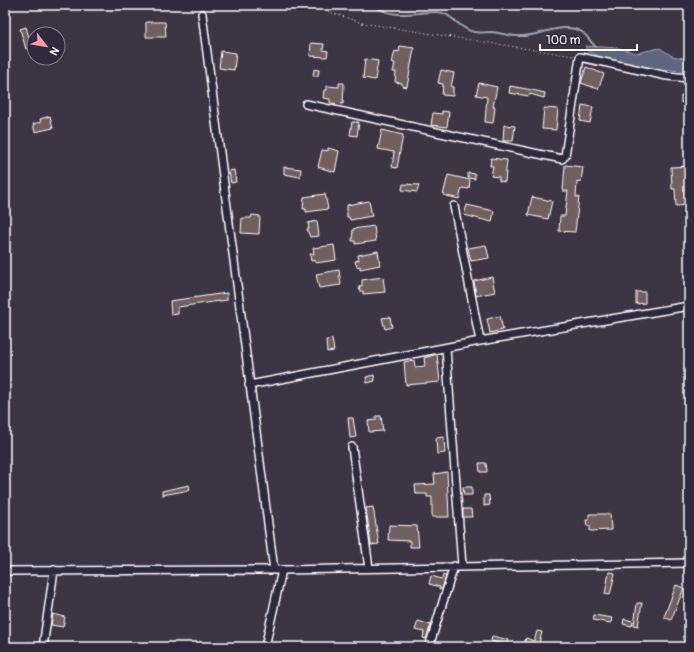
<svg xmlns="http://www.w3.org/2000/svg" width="694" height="652" viewBox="0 0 694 652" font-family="Pangolin,sans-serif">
  <rect width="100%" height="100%" fill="#3c3543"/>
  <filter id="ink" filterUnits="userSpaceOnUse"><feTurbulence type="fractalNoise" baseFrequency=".025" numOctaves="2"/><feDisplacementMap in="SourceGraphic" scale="8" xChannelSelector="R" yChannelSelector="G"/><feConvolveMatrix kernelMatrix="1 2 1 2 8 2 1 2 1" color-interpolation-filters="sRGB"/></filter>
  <g filter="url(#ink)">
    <path fill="#5b667e" stroke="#9da3b2" d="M585 46 618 48 636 53 660 48 672 56 689 59V72L615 63 587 51Z"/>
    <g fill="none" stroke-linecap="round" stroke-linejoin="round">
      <path stroke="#9da3b2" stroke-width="2" d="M273 5C287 12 300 11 314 5
        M373 5C393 20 414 12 437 12 452 12 459 30 474 32 480 33 486 32 492 32 502 33 512 37 522 36 540 36 564 21 582 32 587 35 591 43 596 47"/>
    </g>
    <path fill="#705f5d" stroke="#fff" d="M146 22H165L166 37H146Z
      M26 27 32 48 26 49 20 29Z
      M311 43 324 44 323 50 328 51 327 57 310 56Z
      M400 46 414 48 407 87 402 86V83L395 82 396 72H393L395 63H392L395 51 399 52Z
      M221 51 236 53 234 70 219 68Z
      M365 59 378 61 375 80 363 78Z
      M586 67 604 74 598 89 581 83Z
      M314 69 319 70 318 76H313Z
      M441 70 454 73 451 87H453V96L442 95 443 84 438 83Z
      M339 83H344L343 104 330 103V99L323 98 324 90H327V86L339 87Z
      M479 83 497 87 493 107H495L493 123 485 122 487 97 476 95Z
      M510 86 532 90 545 93 544 98 530 94 529 96 509 93Z
      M683 91H689V105L684 106 683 102 681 103V96H683Z
      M582 105 593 107 590 123 580 121Z
      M544 108 558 109 556 130 542 129Z
      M442 111 449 112 447 127 431 125 433 113 442 114Z
      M50 116 53 128 35 132 33 124 41 122 40 119Z
      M352 122H359L357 136 350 135Z
      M504 125 515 126 513 141H503Z
      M382 130 403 135 397 168 392 167 394 152 378 149Z
      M328 148 339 151 335 172 318 167 322 150 328 151Z
      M491 158 507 160 505 182 499 181V177L491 176 493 166H490Z
      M565 165 583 167 581 182 577 181 576 197H579L575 232 559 231 560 216H565L568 191H563Z
      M689 166V205L676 206 675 189H672L671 167Z
      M284 167 301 169 300 177 284 174Z
      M234 170 236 182 231 183 229 171Z
      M468 173 475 174V179L468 178Z
      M448 175 470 180 469 189 462 188 459 199 443 195Z
      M403 184 419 185 417 192 402 190Z
      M325 194 328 209 306 212V209H303L304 197Z
      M532 197 552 201 548 219 528 215Z
      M369 201 372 216 350 220 349 217H347V205Z
      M467 205 494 211 492 222 464 215Z
      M252 215 260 216 259 234 241 233 242 218H251Z
      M317 221 319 236 310 237 307 229H309L308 223Z
      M374 226 376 241 355 244V241H352L353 229Z
      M334 245 336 260 315 263V260L311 261 310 254H314L313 248Z
      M486 245 489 258 471 261 468 248Z
      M378 251 380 265 360 269V266L357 267 355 261 359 260 358 255Z
      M339 270 341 285 319 288 316 274Z
      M383 277 385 292 363 294V291H360L359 286H362V280Z
      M492 277 495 292 476 296 474 281Z
      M636 292H645V303L636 304Z
      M227 293V300L178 307V314L171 315 170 301Z
      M500 316 503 330 490 333 487 319Z
      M390 317 392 327 385 329 382 318Z
      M332 339 334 351 327 352 326 340Z
      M437 354 440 382 406 385 404 362 414 360 415 367 425 366 424 358Z
      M374 375 375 381 367 383 366 377Z
      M376 416H381L383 431 369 432 368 421 376 420Z
      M348 418H353L356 437 350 438Z
      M444 437 445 453 437 454 436 438Z
      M479 463H486L487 472H480Z
      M447 472 449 517H432V497H427V494H416L415 485 435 484 434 474Z
      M189 485 190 490 162 495V491Z
      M463 487H472V495H464Z
      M484 495H489L490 505 484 506Z
      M373 507 379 544 371 545 366 508Z
      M463 509H471L472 517H463Z
      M589 514H610L611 530 590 531V526H587L586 520H589Z
      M389 525 417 526 419 547H410V541L388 540Z
      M609 572 615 573 610 595 605 594Z
      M443 575 446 576 442 589H439L440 587 429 584 431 576 442 579Z
      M676 585 684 588 671 620 664 617Z
      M637 603H642L638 626 634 625Z
      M53 614 65 617 63 627 51 625Z
      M594 615 612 618 611 623 593 620Z
      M624 619 633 621 632 626 623 624Z
      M418 621 431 625 426 639 423 638 424 632 415 630Z
      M537 631 542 632 538 647H523L526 638 534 641Z
      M492 636 509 640 507 645 491 641Z
      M28 642 39 643 38 647H28Z"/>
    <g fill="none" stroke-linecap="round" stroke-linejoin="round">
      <defs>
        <path id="street" d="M202 14 274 570
          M306 104 562 159 565 156 580 57 667 76 689 78
          M454 206 480 341
          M446 348 462 566
          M249 385 480 341 689 306
          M352 447 369 568
          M5 571 282 570 689 563
          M43 647 54 570
          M265 647 282 570
          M429 647 454 566"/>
      </defs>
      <use href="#street" stroke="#fff" stroke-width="10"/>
      <path stroke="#fff" stroke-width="1" stroke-dasharray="1 3" stroke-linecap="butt" d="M309 5 362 23 574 56"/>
      <use href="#street" stroke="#2f2a3d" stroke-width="7"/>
    </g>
  </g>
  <rect width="694" height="652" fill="none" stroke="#2f2a3d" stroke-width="20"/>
  <rect x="10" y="10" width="674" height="632" fill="none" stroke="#fff" stroke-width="1.5" filter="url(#ink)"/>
  <g transform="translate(46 46) rotate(121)"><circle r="19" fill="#2f2a3d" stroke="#827f8b"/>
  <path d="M0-3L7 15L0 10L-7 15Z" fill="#ff9aa2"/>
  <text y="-6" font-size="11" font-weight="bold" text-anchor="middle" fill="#ffffff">N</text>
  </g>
  <path d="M540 44v6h97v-6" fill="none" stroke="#ffffff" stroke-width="2"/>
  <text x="546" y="44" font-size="12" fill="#ffffff" stroke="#2f2a3d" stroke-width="3" paint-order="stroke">100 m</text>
</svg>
